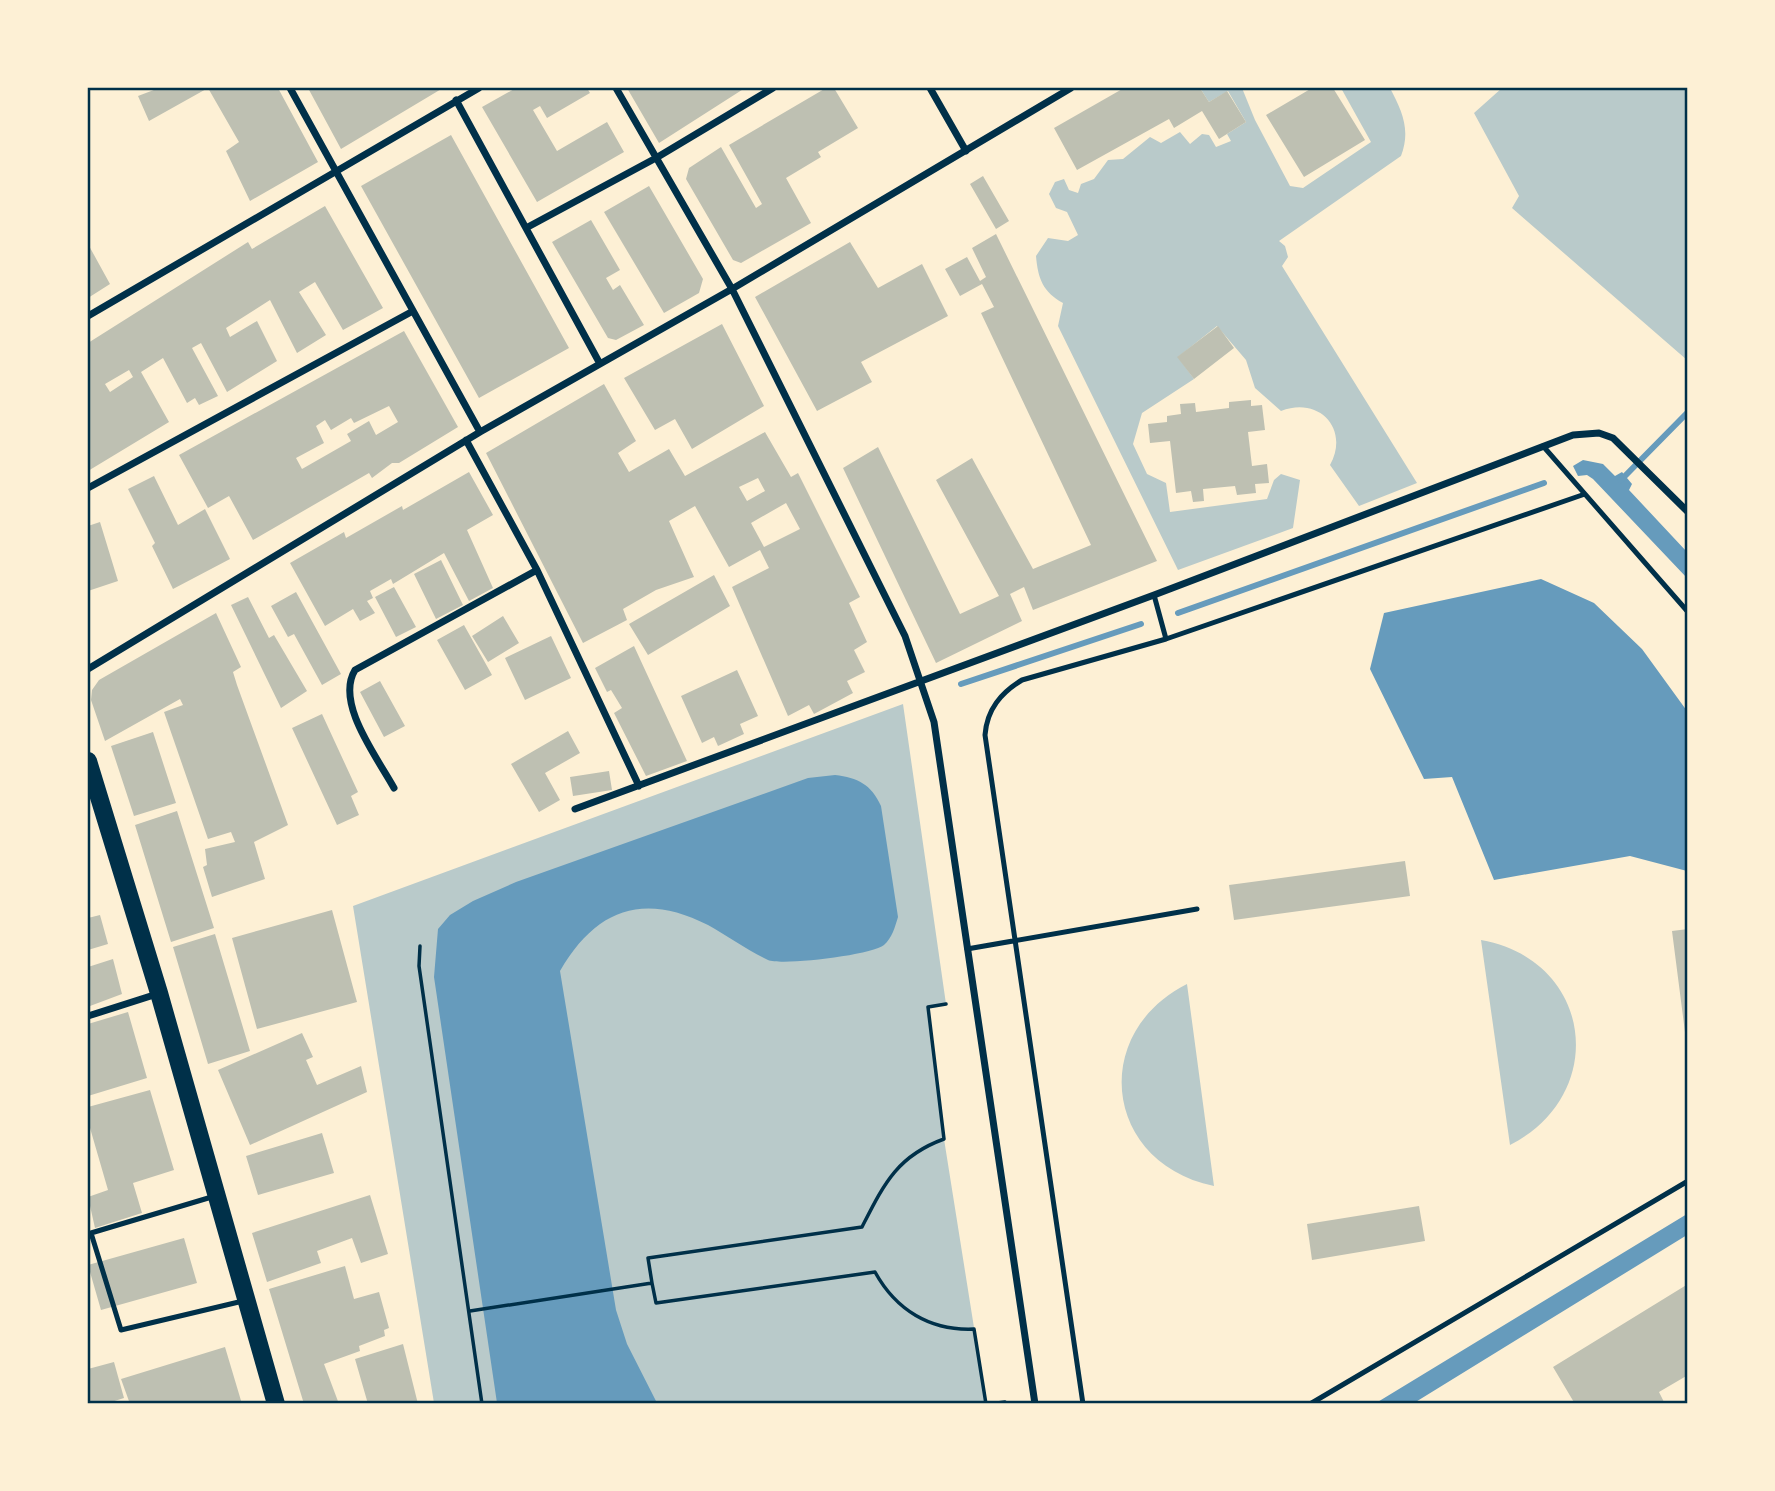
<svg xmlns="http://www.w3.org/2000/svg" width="1775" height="1491" viewBox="0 0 1775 1491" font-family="'Exo 2',sans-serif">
  <rect width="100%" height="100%" fill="#fdf0d5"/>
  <path fill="#b9caca" d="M1200 88H1242L1255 120 1290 186 1303 188 1371 142 1341 88H1390C1402 111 1411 130 1401 156L1279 241 1285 246 1288 257 1282 266 1417 483 1359 506 1330 465C1350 429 1319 396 1281 411L1255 388 1246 360 1217 326 1178 357 1194 379 1142 413 1133 444 1147 474 1166 483 1170 512 1267 499 1274 480 1281 474 1300 480 1293 528 1178 570 1058 326 1063 303C1043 292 1038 279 1036 256L1048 238 1068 241 1078 235 1067 212 1056 208 1049 194 1055 182 1064 179 1069 190 1078 193 1081 184 1094 179 1108 160 1123 159 1150 137 1161 143 1180 132 1190 144 1202 134 1209 135 1216 147 1231 141 1227 134 1246 122 1228 91 1209 102Z
    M1502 88H1687V360L1512 208 1519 196 1474 113Z
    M903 704 946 1004 929 1007 944 1139 986 1403H434L353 906Z
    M1481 940C1593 960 1610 1094 1510 1145Z
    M1187 984 1214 1186C1105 1164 1088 1034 1187 984Z"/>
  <path fill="#669bbc" d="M1583 460 1603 464 1615 476 1622 472 1632 484 1629 490 1687 552V578L1593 479 1587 475 1578 476 1573 466Z
    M1541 579 1594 603 1642 649 1687 711V871L1630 856 1494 880 1452 777 1424 779 1370 669 1384 613Z
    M835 775C858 778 871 784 881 806L898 917C895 927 892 938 884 945 872 955 782 966 768 960 747 950 728 936 708 925 643 892 596 909 560 971L616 1310 627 1344 657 1403H497L434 977 438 929 450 915 473 901 516 882 808 778Z
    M1687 1214V1235L1414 1403H1376Z"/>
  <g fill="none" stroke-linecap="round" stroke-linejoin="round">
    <path stroke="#669bbc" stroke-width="6" d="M1621 480 1688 412
      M1178 613 1544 483
      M961 684 1141 624"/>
  </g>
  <path fill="#bec0b2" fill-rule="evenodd" d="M159 88H278L318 162 250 201 226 151 239 142 208 88 149 121 138 96Z
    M308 88H443L341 149Z
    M516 88H587L590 93 547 118 540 106 533 110 557 151 607 122 624 152 537 202 482 107Z
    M627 88H745L659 143Z
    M826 88H834L858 128 818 152 821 157 786 178 811 223 741 263 733 260 686 179 689 168 721 147 756 208 762 204 729 145Z
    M1124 88H1200L1209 102 1227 91 1246 122 1219 139 1202 111 1174 128 1169 119 1077 170 1054 128Z
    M1312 88H1333L1365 140 1304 177 1266 115Z
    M451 135 569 348 479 398 361 186Z
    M983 176 1009 221 996 229 970 184Z
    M649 186 703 279 699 293 664 313 604 212Z
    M325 206 383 308 343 330 315 282 299 292 326 335 297 353 270 300 226 328 230 337 257 321 277 361 227 392 201 343 192 348 218 396 199 405 195 398 187 403 163 358 141 372 169 422 88 471V343L248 242 252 249ZM129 370 133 377 110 392 105 384Z
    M591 220 620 270 606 278 613 290 620 285 644 325 616 340 608 338 552 242Z
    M996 234 1157 561 1033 610 1024 587 1010 594 1022 621 936 663 843 468 878 447 960 614 999 596 936 480 972 458 1033 569 1091 545 981 313 994 307 982 284 960 296 945 269 967 257 980 281 986 277 972 248Z
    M850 242 878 288 922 264 948 316 861 362 872 382 817 411 755 297Z
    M88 244 110 284 88 298Z
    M722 324 764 406 692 449 675 419 655 430 624 378Z
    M1218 326 1234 348 1194 379 1177 357Z
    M404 331 458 427 399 463H392L372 478 369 473 253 540 229 496 208 508 179 455ZM389 406 398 422 376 435 369 421 347 434 351 441 302 469 296 458 324 443 316 426 325 420 331 430 351 418 354 423Z
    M604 384 636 441 618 453 629 472 669 449 685 476 765 432 791 477 798 473 860 597 849 603 867 642 854 650 865 672 847 681 853 693 814 714 809 705 788 716 732 587 769 568 760 550 729 567 695 506 669 521 694 577 656 590 623 609 627 620 583 643 486 453ZM758 478 765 491 747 501 739 487ZM786 503 800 529 764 547 751 523Z
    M1251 400V406L1262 405 1265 430 1248 432 1252 466 1267 464 1269 483 1255 484 1256 493 1237 495 1235 486 1203 489 1204 501 1193 502 1191 491 1176 493 1170 441 1150 443 1148 424 1167 422V416L1181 414 1180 404 1195 403 1196 412 1229 408V402Z
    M469 472 493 515 467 530 493 588 469 601 444 553 393 584 391 579 370 591 373 598 367 601 375 613 360 621 353 609 325 626 290 563 344 532 346 538 402 506 403 510Z
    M154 476 178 525 205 509 230 559 173 589 152 546 155 543 128 489Z
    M100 522 118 581 88 591V526Z
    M441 560 463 605 436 619 414 574Z
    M714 575 730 606 648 655 629 624Z
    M394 587 416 627 396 637 375 597Z
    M296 592 341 674 322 685 294 634 288 637 271 606Z
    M248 597 269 638 274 635 307 691 281 708 231 605Z
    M216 613 241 667 233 672 237 685 288 825 254 842 265 879 212 897 203 867 207 865 205 849 235 842 231 832 208 839 164 712 183 705 180 699 105 741 91 700 92 690 99 680Z
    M503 616 519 643 488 662 472 636Z
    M464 625 492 675 465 690 437 640Z
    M551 636 571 678 525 700 505 658Z
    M634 646 687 761 646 776 614 713 622 708 611 690 607 692 595 668Z
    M737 670 758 716 740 724 744 734 718 746 714 737 702 743 681 696Z
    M380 681 405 726 384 737 360 692Z
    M322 714 358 792 351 796 359 815 337 825 292 728Z
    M568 731 580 753 545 773 560 800 539 812 511 764Z
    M153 732 176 803 134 816 111 746Z
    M609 771 612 790 573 796 570 777Z
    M177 811 214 928 171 942 135 825Z
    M1405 861 1410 896 1234 920 1229 885Z
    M332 910 357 1002 257 1029 232 938Z
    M100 915 108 944 88 950V918Z
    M1688 929V1040H1686L1672 931Z
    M215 934 250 1051 208 1064 173 947Z
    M113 959 122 994 90 1006 88 967Z
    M128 1012 147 1078 88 1096V1024Z
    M302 1033 313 1057 306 1060 317 1085 361 1066 367 1092 250 1145 218 1070Z
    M150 1090 174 1170 133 1183 142 1213 95 1228 88 1197 108 1190 88 1121V1107Z
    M322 1133 334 1173 258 1195 246 1156Z
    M370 1195 388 1254 361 1263 352 1238 317 1251 321 1263 267 1282 252 1233Z
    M1419 1206 1425 1241 1312 1260 1307 1224Z
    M184 1238 197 1283 101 1310 88 1265Z
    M345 1266 354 1299 379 1292 389 1328 384 1330 385 1336 359 1346 360 1351 324 1364 339 1404H304L269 1289Z
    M1688 1284V1375L1659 1392 1664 1402 1575 1404 1553 1367Z
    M403 1344 418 1404H368L355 1359Z
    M225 1347 242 1404H130L121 1379Z
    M114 1362 124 1398 105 1404H88V1369Z"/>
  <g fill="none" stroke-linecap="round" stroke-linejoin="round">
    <path stroke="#003049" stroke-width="3.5" d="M420 946 419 966 482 1404
      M652 1283 648 1258 862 1227C884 1184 897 1156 944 1139L928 1007 946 1004
      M470 1311 652 1283 656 1303 875 1272C896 1310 930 1331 974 1329L986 1404
      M989 1404 1005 1402"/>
    <path stroke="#003049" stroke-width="5" d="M1543 446 1688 612
      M1154 595 1166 639
      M967 949 1197 909
      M215 1196 91 1233 121 1330 243 1301
      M1083 1404 985 735C987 709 1001 693 1022 680L1166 639 1585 494
      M1310 1404 1688 1181"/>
    <path stroke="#003049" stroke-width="7" d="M290 88 480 432
      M616 88 732 289 905 636 934 722 1035 1404
      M930 88 966 151
      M456 100 599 362
      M526 228 656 158 773 88
      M88 316 479 88
      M466 440 537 570 639 786
      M88 488 413 311
      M88 669 480 432 732 289 1071 88
      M394 788C377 757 335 703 355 670L537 570
      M575 809 1154 595 1573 435 1599 433 1613 438 1688 512
      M88 1016 157 994"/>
    <path stroke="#003049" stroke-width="18" d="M88 761 159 993 276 1404"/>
  </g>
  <rect width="1775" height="1491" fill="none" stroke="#fdf0d5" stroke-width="178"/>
  <rect x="89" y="89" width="1597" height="1313" fill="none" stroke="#003049" stroke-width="2.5"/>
</svg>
